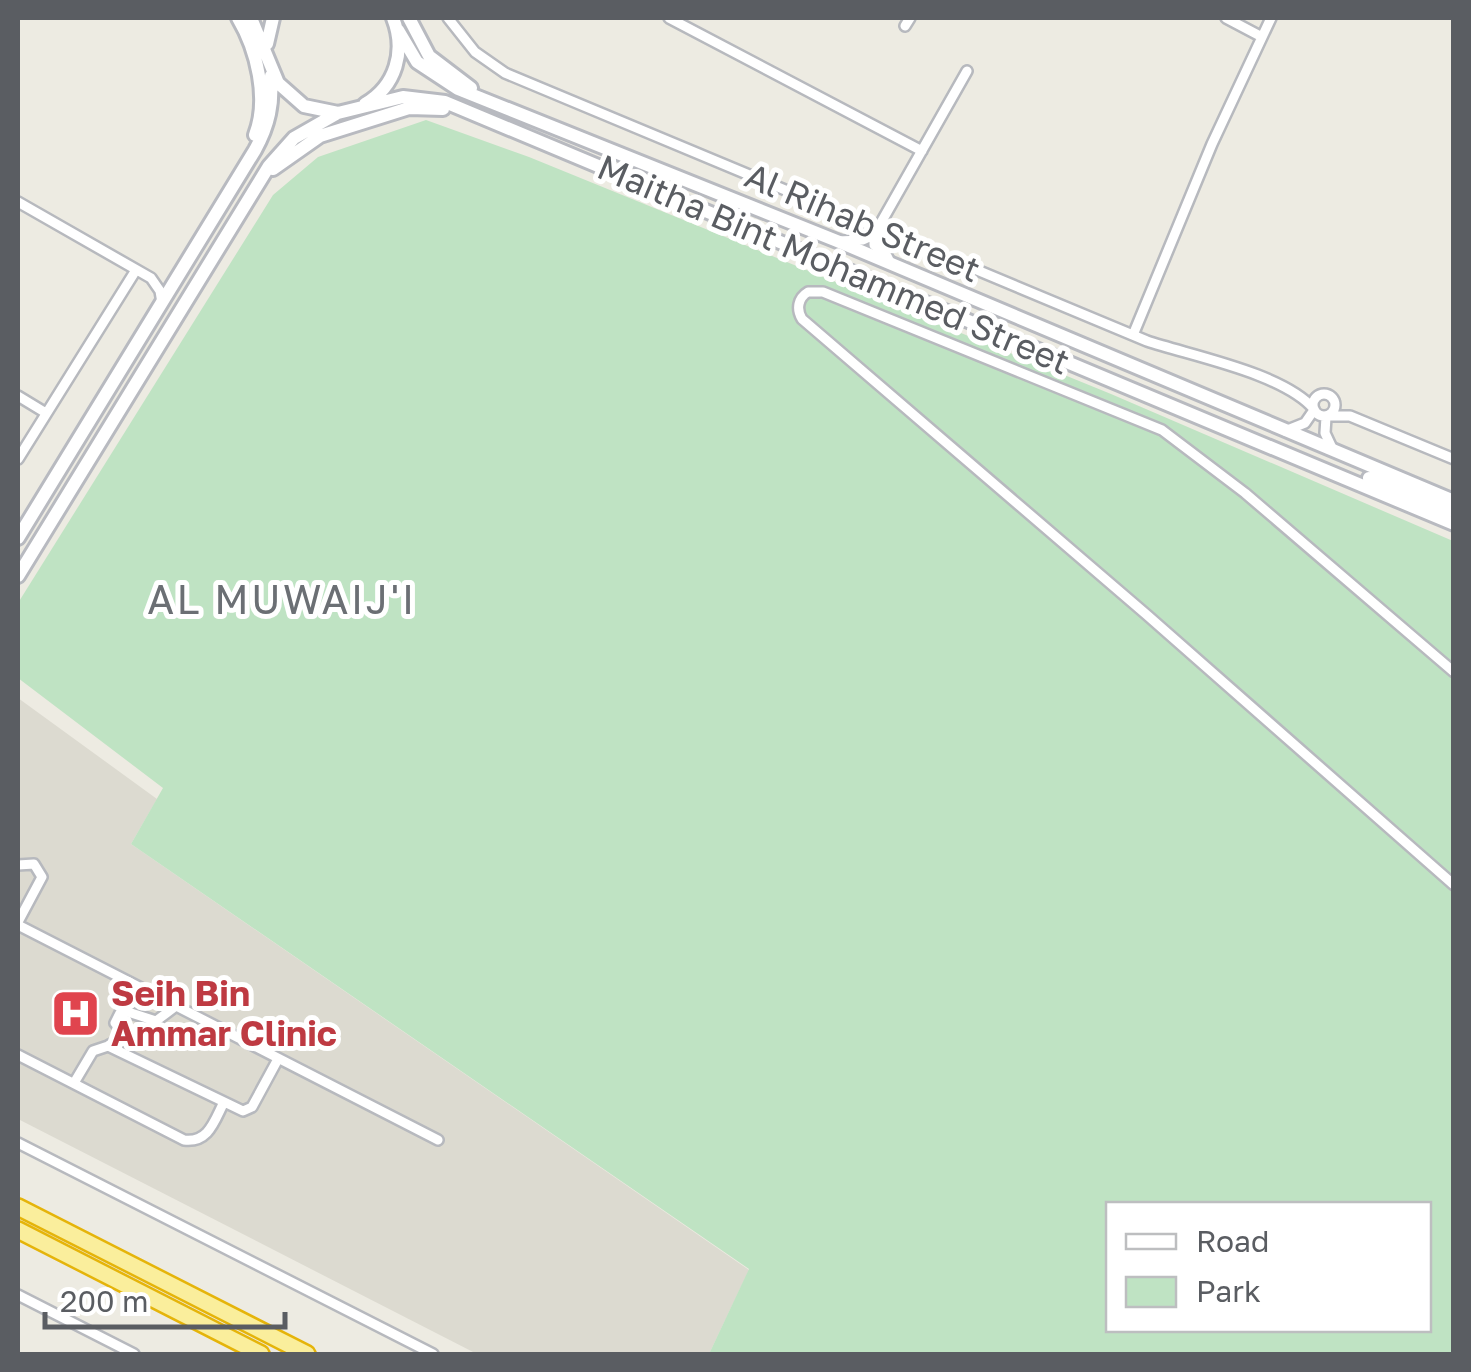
<svg xmlns="http://www.w3.org/2000/svg" width="1471" height="1372" viewBox="0 0 1471 1372" font-family="'Golos Text',sans-serif">
  <rect width="100%" height="100%" fill="#edebe2"/>
  <path fill="#dcdad0" d="M18 698 157 799 131 844 749 1270 709 1354H477L18 1119Z"/>
  <path fill="#bfe3c3" fill-rule="evenodd" d="M426 120 529 157 1111 394 1453 541V1354H709L749 1269 131 844 163 788 18 678V603L273 195 318 157ZM1108 1204H1428V1330H1108Z"/>
  <g fill="none" stroke-linecap="round" stroke-linejoin="round">
    <defs>
      <path id="minor" d="M448 18 475 52 505 73 1147 341C1192 356 1283 373 1314 409
        M669 18 922 151
        M1226 18 1262 37
        M905 26 910 18
        M18 202 151 278 160 291 162 303
        M874 235V245L887 256 891 264
        M837 241 863 240 874 235 967 71
        M1133 335 1212 144 1271 18
        M1313 405a11 11 0 1 1 22 0a11 11 0 1 1-22 0Z
        M18 396 46 413
        M1328 416H1350L1454 459
        M1326 417 1325 433 1332 448
        M1285 431 1305 423 1314 410
        M18 459 136 270
        M1454 672 1245 493 1162 430 823 292H808C798 298 796 309 802 319L1147 615 1454 885
        M18 865 34 864 42 877 18 922
        M18 925 438 1140
        M109 1045 124 1038 125 1034 115 1023 120 1013 128 1012 156 1021 176 1006
        M18 1055 184 1140C208 1143 214 1122 223 1104
        M74 1083 93 1051 108 1046 243 1111 252 1107 278 1059
        M18 1143 433 1354
        M18 1295 134 1354"/>
      <path id="secondary" d="M238 18C257 50 269 99 255 135
        M251 18 278 83 304 106 338 113 403 97 445 102 1454 524
        M409 18 429 56 471 88
        M398 30 417 62 458 89 837 241 1454 501
        M267 44 273 18
        M365 104C396 86 406 51 393 18
        M273 169 320 136 409 108 443 109
        M1369 478 1454 511
        M18 538 255 150C269 125 273 104 271 76
        M18 576 269 166 294 138 336 114"/>
      <path id="trunk" d="M18 1207 307 1354
        M18 1230 261 1354"/>
    </defs>
    <use href="#minor" stroke="#b7b9be" stroke-width="14"/>
    <use href="#secondary" stroke="#b8bac0" stroke-width="18"/>
    <use href="#trunk" stroke="#e5b40a" stroke-width="20"/>
    <use href="#minor" stroke="#fff" stroke-width="9"/>
    <use href="#secondary" stroke="#fff" stroke-width="12"/>
    <use href="#trunk" stroke="#faee9c" stroke-width="15"/>
  </g>
  <defs>
    <symbol id="hospital-square" viewBox="-11 -11 22 22"><rect x="-9" y="-9" width="18" height="18" rx="4" fill="#e0444e" stroke="#fff"/><path d="M-5-5h3v3.5h4V-5h3V5h-3V1.5h-4V5h-3Z" fill="#fff"/></symbol>
  </defs>
  <g fill-rule="evenodd">
    <use href="#hospital-square" x="48" y="986" width="55" height="55"/>
  </g>
  <g text-anchor="middle" dominant-baseline="central" stroke-width="10" stroke-linejoin="round" paint-order="stroke">
    <g font-size="35" fill="#5a5d62" stroke="#fff">
      <text transform="translate(863 222) rotate(23)">Al Rihab Street</text>
      <text transform="translate(834 264) rotate(23)">Maitha Bint Mohammed Street</text>
    </g>
    <g font-size="35" font-weight="bold" fill="#be3a42" stroke="#fff" text-anchor="start">
      <text x="111" y="993">Seih Bin<tspan x="111" dy="40">Ammar Clinic</tspan></text>
    </g>
    <g font-size="40" letter-spacing="2.5" fill="#6b6f74" stroke="#fff">
      <text x="282" y="599">AL MUWAIJ'I</text>
    </g>
  </g>
  <rect width="1471" height="1372" fill="none" stroke="#5a5d62" stroke-width="40"/>
  <rect x="1106" y="1202" width="325" height="130" fill="#ffffff" stroke="#bdbec0" stroke-width="2.5"/>
  <rect x="1126" y="1234" width="50" height="15" fill="#ffffff" stroke="#bdbec0" stroke-width="2.5"/>
  <text x="1196" y="1252" font-size="30" fill="#5a5d62">Road</text>
  <rect x="1126" y="1277" width="50" height="30" fill="#bfe3c3" stroke="#bdbec0" stroke-width="2.5"/>
  <text x="1196" y="1302" font-size="30" fill="#5a5d62">Park</text>
  <path d="M45 1312v15h240v-15" fill="none" stroke="#5a5d62" stroke-width="5"/>
  <text x="60" y="1312" font-size="30" fill="#5a5d62" stroke="#ffffff" stroke-width="8" paint-order="stroke">200 m</text>
</svg>
